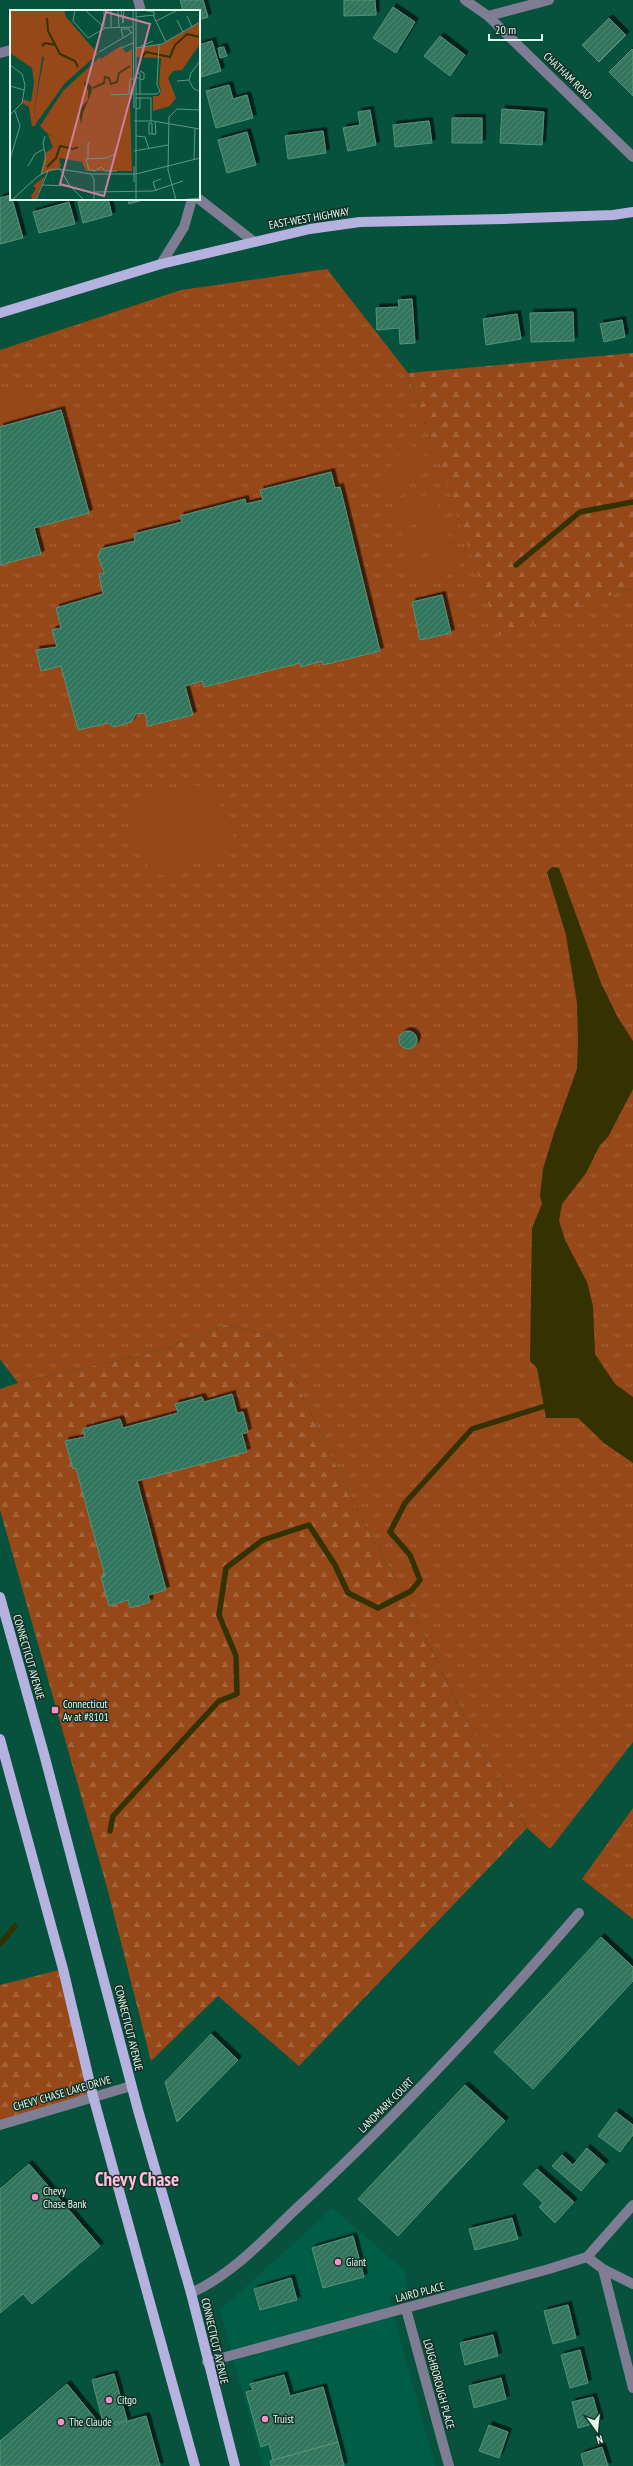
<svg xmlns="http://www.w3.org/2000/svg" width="633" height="2466" viewBox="0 0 633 2466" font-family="'PT Sans Narrow',sans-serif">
  <defs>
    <pattern id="grass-tufts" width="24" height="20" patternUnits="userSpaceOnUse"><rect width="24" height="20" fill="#964818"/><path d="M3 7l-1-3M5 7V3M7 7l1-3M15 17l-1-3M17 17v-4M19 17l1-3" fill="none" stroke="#a4633a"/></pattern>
    <pattern id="forest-firs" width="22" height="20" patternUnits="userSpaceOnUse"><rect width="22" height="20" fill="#964818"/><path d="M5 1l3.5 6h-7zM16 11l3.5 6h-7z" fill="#a4633a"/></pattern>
    <pattern id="building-hatch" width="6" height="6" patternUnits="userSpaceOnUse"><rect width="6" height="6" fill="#33745d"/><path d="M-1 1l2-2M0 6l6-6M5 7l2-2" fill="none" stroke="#508975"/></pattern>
    <filter id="shadow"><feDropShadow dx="3.5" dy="-3.5" stdDeviation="0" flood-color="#0009"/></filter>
  </defs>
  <rect width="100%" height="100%" fill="#06523d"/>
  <path fill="#015e46" d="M333 2208 406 2272 407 2292 389 2298 435 2466H263L220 2310Z"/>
  <path fill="url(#grass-tufts)" d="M327 269 408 373 443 473 622 591 633 589V1742L550 1849 527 1828 465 1719 413 1612 358 1512 274 1336 226 1325 151 1353 18 1383 0 1359V350L181 290Z
    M633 1808V1919L582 1879Z"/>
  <path fill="url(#forest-firs)" d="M633 353V589L622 591 499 635 408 373Z
    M226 1325 274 1336 358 1512 413 1612 465 1719 527 1828 299 2066 218 1996 151 2061 108 1891 0 1510V1389L18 1383 151 1353Z
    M63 1969 93 2096 0 2125V1985Z"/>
  <path fill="#964818" d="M31 389 38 415 0 425V397Z
    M407 443 427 457 400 497 380 483Z
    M433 492 441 514 396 531 388 509Z
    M443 520 451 542 406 558 398 536Z
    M453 548 461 570 417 587 408 564Z
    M187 784 208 788C223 809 246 837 226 861 218 861 199 858 193 859 177 862 180 882 156 873 148 869 141 857 137 850 115 807 152 794 187 784Z"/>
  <path fill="#343200" d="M552 867 559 868 601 983 617 1016 633 1041V1089L608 1137 600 1145 586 1173 562 1204 559 1221 565 1240 587 1282 593 1306 595 1354 615 1384 633 1397V1463L604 1443 578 1418H546L537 1368 530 1361 532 1228 542 1204 540 1196 543 1169 554 1133 577 1069 578 1040 577 1003 566 935 547 872Z"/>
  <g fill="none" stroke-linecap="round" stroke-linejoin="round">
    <path stroke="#343200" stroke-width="5.5" d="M516 565 580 512 633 502
      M110 1831 113 1816 219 1701 237 1694 236 1656 219 1615 226 1568 263 1540 309 1525 335 1565 348 1593 378 1608 411 1591 420 1580 410 1555 390 1532 405 1503 472 1429 545 1406
      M0 1944 15 1926"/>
  </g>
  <path fill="url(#building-hatch)" stroke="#53937b" filter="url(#shadow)" d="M180 0H203L208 17 199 20V11H183Z
    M344 0H375L376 15 344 16Z
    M393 7 415 22 396 53 373 38Z
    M609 18 626 35 599 62 582 45Z
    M440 36 465 55 450 76 424 56Z
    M212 41 221 71 201 77 199 45Z
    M224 47 227 56 220 58 218 48Z
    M632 49 633 50V96L609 72Z
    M229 85 233 99 247 95 253 118 216 128 206 91Z
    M502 109 544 112 542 145 500 143Z
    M370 110 376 145 348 151 343 128 360 125 358 112Z
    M452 118H482V143H452Z
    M429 121 432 143 395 147 393 125Z
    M323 131 326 153 288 159 285 136Z
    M247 132 256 165 227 173 218 140Z
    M11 195 23 238 0 244V198Z
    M90 199H108L112 215 83 223 78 202Z
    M128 199H146L129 204Z
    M69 202 75 224 39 233 33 212Z
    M412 299 415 343 400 344 399 328 377 330 376 308 399 307 398 300Z
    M573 312 574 341 531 342 530 313Z
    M517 314 521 339 486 345 483 319Z
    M622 320 625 337 604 342 600 324Z
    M61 410 89 513 34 528 41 554 0 565V427Z
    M331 472 335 488 340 487 380 651 323 665 322 661 301 667 300 663 204 687 202 681 185 686 193 715 148 726 145 713 136 714 131 722 114 727 108 723 78 730 61 666 41 671 36 650 57 647 52 630 61 628 56 608 103 594 99 574 104 573 98 556 101 549 135 541 134 534 182 522 180 516 245 499 246 504 263 500 260 490Z
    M442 595 451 633 420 640 412 602Z
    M399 1040a9 9 0 1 1 18 0a9 9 0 1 1-18 0Z
    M232 1394 237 1413 243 1412 248 1432 242 1434 247 1452 137 1481 166 1590 148 1595 150 1602 130 1608 128 1600 109 1606 101 1577 105 1576 76 1468 73 1469 65 1441 85 1437 83 1429 120 1419 123 1428 178 1413 175 1404 202 1397 204 1402Z
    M601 1937 633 1967V1981L533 2089 494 2052Z
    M211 2034 238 2060 177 2122 165 2082Z
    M465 2085 505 2121 398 2236 358 2199Z
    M616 2112 633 2125V2135L620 2152 598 2136Z
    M587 2148 605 2164 581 2191 552 2166 562 2155 573 2165Z
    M29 2164 100 2246 32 2304 23 2294 0 2313V2189Z
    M537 2169 574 2202 555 2223 539 2207 543 2203 523 2184Z
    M512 2218 518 2239 475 2250 469 2229Z
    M353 2236 364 2277 323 2288 312 2248Z
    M291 2278 297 2300 260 2310 254 2289Z
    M568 2305 576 2338 553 2344 544 2311Z
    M493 2335 498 2356 465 2365 460 2343Z
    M580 2350 588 2383 570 2388 561 2355Z
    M114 2374 127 2420 104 2426 92 2380Z
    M284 2375 290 2396 323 2387 338 2442 273 2460 269 2444 261 2447 246 2392 253 2390 250 2384Z
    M501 2378 506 2399 474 2408 469 2386Z
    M67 2384 103 2428 146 2416 160 2466H0V2441Z
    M593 2397 600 2422 578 2428 572 2402Z
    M489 2425 508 2432 499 2458 479 2451Z
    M338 2442 344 2466H271L270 2461Z
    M602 2447 608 2466H584L581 2454Z"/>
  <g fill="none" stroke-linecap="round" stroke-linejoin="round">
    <path stroke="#7e7d93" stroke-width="10" d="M138 0 141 11
      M465 0 488 16 633 157
      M488 16 549 0
      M0 53 11 50
      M199 199 253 241
      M161 264 184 227 192 199
      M0 2125 131 2086
      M587 2257 633 2205
      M603 2269 633 2388
      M191 2293C232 2275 265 2238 297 2208 397 2116 490 2016 579 1913
      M406 2309 449 2466
      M207 2362 549 2269 587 2257 603 2269 633 2284"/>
    <path stroke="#b5b2e0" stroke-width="10" d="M0 313 161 264 310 229 360 222 504 219 613 215 633 212
      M0 1597 44 1754 138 2110 191 2293 235 2466
      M0 1739 63 1969 93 2096 195 2466"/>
  </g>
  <g fill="#fa8fc8" stroke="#163128" stroke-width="1.5">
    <rect x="51" y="1706" width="8" height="8" rx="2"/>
    <circle cx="35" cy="2197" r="4"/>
    <circle cx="338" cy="2262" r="4"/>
    <circle cx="109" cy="2400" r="4"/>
    <circle cx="265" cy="2419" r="4"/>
    <circle cx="61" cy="2422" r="4"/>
  </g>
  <g text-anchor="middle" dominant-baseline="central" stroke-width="3" stroke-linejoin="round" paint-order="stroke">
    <g font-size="11" fill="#ddfdef" stroke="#163128">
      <text transform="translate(568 76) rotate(44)">CHATHAM ROAD</text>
      <text transform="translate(309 218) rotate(-10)">EAST-WEST HIGHWAY</text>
      <text transform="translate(29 1657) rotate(74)">CONNECTICUT AVENUE</text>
      <text transform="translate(129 2028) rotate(76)">CONNECTICUT AVENUE</text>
      <text transform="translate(62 2093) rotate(-16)">CHEVY CHASE LAKE DRIVE</text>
      <text transform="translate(386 2105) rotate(-45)">LANDMARK COURT</text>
      <text transform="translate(420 2292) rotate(-15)">LAIRD PLACE</text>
      <text transform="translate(215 2341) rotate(77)">CONNECTICUT AVENUE</text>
      <text transform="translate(439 2384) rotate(75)">LOUGHBOROUGH PLACE</text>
    </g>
    <g font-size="11" fill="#ddfdef" stroke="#163128" text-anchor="start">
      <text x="63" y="1704">Connecticut<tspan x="63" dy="13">Av at #8101</tspan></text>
      <text x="43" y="2191">Chevy<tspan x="43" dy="13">Chase Bank</tspan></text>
      <text x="346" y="2262">Giant</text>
      <text x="117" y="2400">Citgo</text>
      <text x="273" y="2419">Truist</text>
      <text x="69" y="2422">The Claude</text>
    </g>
    <g font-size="19" font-weight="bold" fill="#fec0df" stroke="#163128">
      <text x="137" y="2179">Chevy Chase</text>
    </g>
  </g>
  <g transform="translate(10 10)">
    <rect width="190" height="190" fill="#06523d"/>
    <path d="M0 0H54L56 7 88 44 55 73 27 112 24 101 34 47 0 35ZM90 47 103 89H118L120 94 122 161H76L72 152 71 132H53L38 124 30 116 53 81Z" fill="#964818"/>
    <path d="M190 12V34L172 60 163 61 158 68 166 88 160 96 143 101V86H149L151 80 149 74 151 48 126 47V38L152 34ZM11 34H21L33 42 24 101 27 112 25 116H22L19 97 12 93 13 89 21 92 24 72 22 58 0 43V35ZM111 36 116 43 122 39V89H103L100 88 91 49ZM38 124 53 132H71L72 152 49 148 50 159 31 164 35 143 43 138Z" fill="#964818"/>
    <path d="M46 135 57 144 49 149 51 156 36 157 37 142ZM108 147H120V161L99 158 107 156ZM35 166 25 190H23L21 186 26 178 23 176Z" fill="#964818"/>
    <path d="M76 71 82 77V81L73 103 71 115 69 100 78 90V80L74 74Z" fill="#343200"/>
    <path fill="none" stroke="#343200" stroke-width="2" d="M37 8 38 21 50 44 65 51 68 57M32 36 35 33 46 35M129 51 136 42 160 47 165 35 177 24 190 27M83 78 94 73 95 67 99 68 101 74 107 72 109 63 120 56M37 157 46 148 50 136 63 139 68 137"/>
    <path fill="none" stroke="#5c9684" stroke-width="1" d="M65 0 63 11 78 28 95 18M75 0 95 18 123 17M101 0V17M108 0 109 17M111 0 113 13 114 0M123 0 124 98M132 0 144 2M144 0V7L156 32M177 6 182 17M126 7 144 5M167 10 173 22M146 11 168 0M94 16V0M113 27 111 19H119L121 23M131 36 143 31M111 38 123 33M126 38 152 34 190 12M89 42 123 22M190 51 181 63 179 70 183 78 190 82M0 55 12 64 15 75 12 93 0 105M126 68H130V63H126M130 68V84M123 69H120L119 83 124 84M130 70 134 69V63L130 61M167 71 179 70M0 76 14 80M126 84H147L150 81 147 75 149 35M101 85 119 84M126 88H141V111M126 99 130 98V88M189 100 190 87M124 111H143L190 119M142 124V113H139V124H146L145 111M126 126 135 127 139 139M124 141 158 135M0 149 10 116 5 101M78 149V133L80 132M184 149 185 118M18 156 25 144 34 139M124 156V172M91 157 85 161 79 160 76 149 95 148 104 145 105 142M91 157 95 161H107M50 159 60 176 74 190M31 164 36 149 33 133 35 126M81 164 84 169V190M32 175 60 176M146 181 143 172 151 169M84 182 143 181 173 171M2 190 27 167 39 160 50 159 81 164H126L190 148M26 190 38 161M126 190V0M166 190 158 160 159 107 167 99 190 100M169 190 190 188"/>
    <path fill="#ce7f9e" fill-opacity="0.15" stroke="#ce7f9e" stroke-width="2" d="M96 2 140 14 94 186 50 174Z"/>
    <rect width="190" height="190" fill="none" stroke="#ddfdef" stroke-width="2"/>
  </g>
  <g transform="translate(597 2430) rotate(165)" stroke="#163128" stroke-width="3" paint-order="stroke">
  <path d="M0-3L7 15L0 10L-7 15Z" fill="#ddfdef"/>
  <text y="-6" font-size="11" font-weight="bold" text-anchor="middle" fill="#ddfdef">N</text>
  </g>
  <path d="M489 34v6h53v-6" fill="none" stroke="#ddfdef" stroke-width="2"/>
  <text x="495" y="34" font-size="12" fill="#ddfdef" stroke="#163128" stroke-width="3" paint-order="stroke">20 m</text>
</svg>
